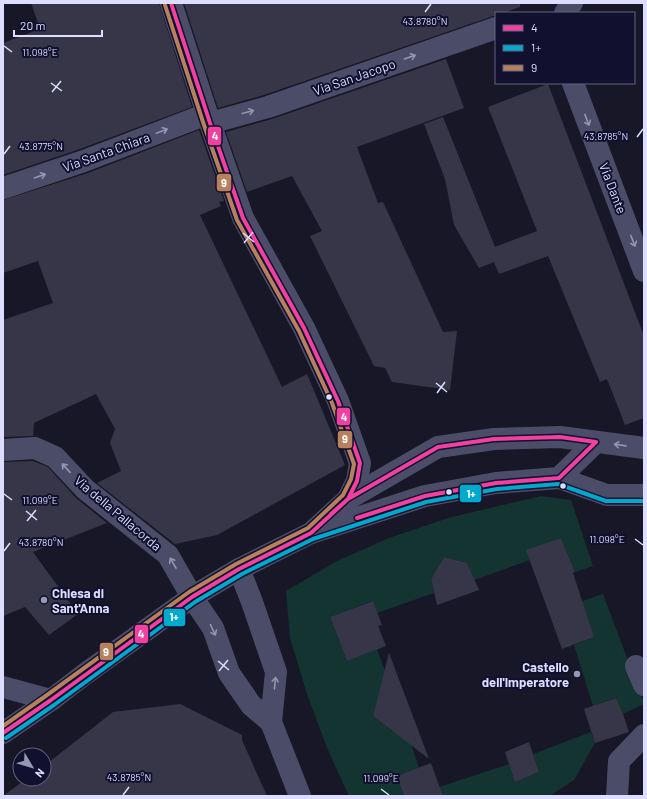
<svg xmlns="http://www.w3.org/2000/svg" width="647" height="799" viewBox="0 0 647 799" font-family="Barlow,sans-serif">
  <rect width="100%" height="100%" fill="#171727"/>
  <path fill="#133430" d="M541 496 571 500 593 566 575 572 561 538 530 560 474 580 467 563 444 557 431 579 434 593 377 613 372 601 330 617 347 661 377 649 391 687 379 693 373 716 392 731 405 726 419 768 397 776 404 796H349L327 748 307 694 290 638 286 591 337 561 389 538 448 518Z
    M603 594 644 703V704L623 714 615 698 593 706 574 645 594 637 582 601Z
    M591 732 595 743 574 780 550 796H443L439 787 509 764 515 782 539 772 533 754Z"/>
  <path fill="#363648" d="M31 3H159L192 107 80 149 3 175V43L40 29Z
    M184 3H520V7L503 13H496V15L264 95 218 108Z
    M446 59 464 108 357 147 378 203 383 202 443 332 457 331 450 390 392 382 385 368 374 366 310 236 322 231 292 176 247 192 226 132 272 119Z
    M548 84 644 336V418L625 425 607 379 600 382 548 256 499 274 494 262 479 268 454 225 445 179 424 124 443 117 495 247 537 231 488 107Z
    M199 130 224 201 219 202 221 206 200 215 282 387 307 374 345 465 217 535 175 544 97 483 121 471 110 443 115 429 96 394 34 423 33 436 3 437V320L53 303 38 261 3 273V200L88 173Z
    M33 461 48 467 76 498 107 523 33 552 78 614 49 635 25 607 3 616V462Z
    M561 538 575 572 573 573 594 637 562 649 526 550Z
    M444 557 467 563 479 590 437 605 431 579Z
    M373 601 382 625 378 626 386 646 347 661 330 617Z
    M389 653 429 759 373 716Z
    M616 698 623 714 629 732 595 743 584 709Z
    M180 704 242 735V740L267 796H3L26 779H44V766L113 712Z
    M529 742 539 772 515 782 505 752Z
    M431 763 443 796H404L397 776Z"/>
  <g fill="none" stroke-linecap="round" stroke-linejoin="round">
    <path stroke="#4b4d68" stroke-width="22" d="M636 666 644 685
      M617 796 619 761 644 735"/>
    <path stroke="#4b4d68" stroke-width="22" d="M565 13 572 3
      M573 83 644 271
      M210 123 268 107 496 28
      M3 188 84 161 207 114
      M3 450 35 448 55 457 85 489 168 555 192 597 213 628 229 673 251 705 271 722
      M559 478 607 495H644
      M348 499 438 447 494 439 560 437 644 448
      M311 533 425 496 496 483 559 478 596 442
      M239 569 252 602 276 672 271 722 300 796
      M3 687 51 700"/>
    <path stroke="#4b4d68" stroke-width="22" d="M3 733 51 700 85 674 192 597 239 569 311 533 348 499 357 481 360 463 338 401 304 328 243 218 210 123 171 3"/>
    <defs>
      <path id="bus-1" d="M171 3 210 123 243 218 304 328 338 401 360 463 357 481 348 499 331 514
        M357 518 425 496 496 483 559 478 596 442
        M3 733 51 700 192 597 239 569 311 533 348 499 438 447 494 439 560 437 596 442"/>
      <path id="bus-2" d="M6 738 54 705 195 602 242 574 313 539 426 502 497 489 558 484 606 501H644"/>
      <path id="bus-3" d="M3 726 47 695 189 592 236 564 308 528 343 495 351 479 354 464 332 403 299 331 237 220 204 125 165 5"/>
    </defs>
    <use href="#bus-1" stroke="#11102e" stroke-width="7"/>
    <use href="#bus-2" stroke="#11102e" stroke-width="7"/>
    <use href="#bus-3" stroke="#11102e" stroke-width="7"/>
    <use href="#bus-1" stroke="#f240a1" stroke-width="4"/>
    <use href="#bus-2" stroke="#00a9ce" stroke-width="4"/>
    <use href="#bus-3" stroke="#b6815c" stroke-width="4"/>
  </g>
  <defs><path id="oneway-shaft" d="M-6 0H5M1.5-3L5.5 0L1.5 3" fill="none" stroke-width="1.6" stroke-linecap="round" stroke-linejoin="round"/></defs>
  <g stroke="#9495b4">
    <use href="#oneway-shaft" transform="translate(410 57) rotate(-19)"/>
    <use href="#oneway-shaft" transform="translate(248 112) rotate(-15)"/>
    <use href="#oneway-shaft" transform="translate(587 120) rotate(69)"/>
    <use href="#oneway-shaft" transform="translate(162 131) rotate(-21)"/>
    <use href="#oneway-shaft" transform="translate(40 176) rotate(-19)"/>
    <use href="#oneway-shaft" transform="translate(633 241) rotate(69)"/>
    <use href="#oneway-shaft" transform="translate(620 445) rotate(-172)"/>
    <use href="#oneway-shaft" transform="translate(66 468) rotate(-133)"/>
    <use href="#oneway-shaft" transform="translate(173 563) rotate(-120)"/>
    <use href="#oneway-shaft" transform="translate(213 630) rotate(65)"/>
    <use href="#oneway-shaft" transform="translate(275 683) rotate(-84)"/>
  </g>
  <path fill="none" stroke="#dcddff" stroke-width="1.5" d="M425 12 431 4M4 46 12 52M51 83 62 91M52 92 61 81M637 137 643 129M4 154 10 146M243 233 254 242M244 243 253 232M436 383 447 392M437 393 445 382M4 494 12 500M26 511 37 520M27 521 36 510M635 539 643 545M4 551 10 543M218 661 229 670M219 671 228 660M381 789 389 795M123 795 129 787"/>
  <g fill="#dcddff" stroke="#11102e" stroke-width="1.5">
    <circle cx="329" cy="397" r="3.5"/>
    <circle cx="563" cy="486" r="3.5"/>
    <circle cx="449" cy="492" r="3.5"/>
  </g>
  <g fill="#9798b3" stroke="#11102e" stroke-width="1.5">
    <circle cx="44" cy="600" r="4"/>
    <circle cx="577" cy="674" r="4"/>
  </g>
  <g text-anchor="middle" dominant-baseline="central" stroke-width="4" stroke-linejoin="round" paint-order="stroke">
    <g font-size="13" fill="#dcddff" stroke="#11102e">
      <text transform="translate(354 77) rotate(-19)">Via San Jacopo</text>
      <text transform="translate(106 152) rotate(-20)">Via Santa Chiara</text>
      <text transform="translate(613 188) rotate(69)">Via Dante</text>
      <text transform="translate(118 513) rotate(40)">Via della Pallacorda</text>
    </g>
    <g font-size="13" font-weight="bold" fill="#dcddff" stroke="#11102e" text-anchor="start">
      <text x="52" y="593">Chiesa di<tspan x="52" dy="15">Sant'Anna</tspan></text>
      <text x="569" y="667" text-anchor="end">Castello<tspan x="569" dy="15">dell'Imperatore</tspan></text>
    </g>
  </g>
  <g font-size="10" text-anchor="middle" fill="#dcddff" stroke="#11102e" stroke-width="4" stroke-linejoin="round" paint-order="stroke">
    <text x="425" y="25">43.8780°N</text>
    <text x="40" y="56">11.098°E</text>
    <text x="606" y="140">43.8785°N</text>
    <text x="41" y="150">43.8775°N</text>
    <text x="40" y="504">11.099°E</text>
    <text x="607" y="543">11.098°E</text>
    <text x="41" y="546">43.8780°N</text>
    <text x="129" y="781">43.8785°N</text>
    <text x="381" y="782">11.099°E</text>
  </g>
  <g stroke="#11102e" stroke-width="1.5">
    <rect x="207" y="126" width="15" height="20" rx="4" fill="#f240a1"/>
    <rect x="216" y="173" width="16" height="19" rx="4" fill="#b6815c"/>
    <rect x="336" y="407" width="15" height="19" rx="4" fill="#f240a1"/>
    <rect x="337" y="430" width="16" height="19" rx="4" fill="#b6815c"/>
    <rect x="459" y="484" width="23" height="19" rx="4" fill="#00a9ce"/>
    <rect x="163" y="608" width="23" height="19" rx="4" fill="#00a9ce"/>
    <rect x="134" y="624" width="15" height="20" rx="4" fill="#f240a1"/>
    <rect x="99" y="642" width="15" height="19" rx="4" fill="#b6815c"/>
  </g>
  <g font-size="11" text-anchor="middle" font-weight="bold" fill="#fff">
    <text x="215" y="140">4</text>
    <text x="224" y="187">9</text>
    <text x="344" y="421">4</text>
    <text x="345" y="443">9</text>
    <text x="471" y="498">1+</text>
    <text x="174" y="621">1+</text>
    <text x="141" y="638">4</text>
    <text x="106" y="656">9</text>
  </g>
  <rect width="647" height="799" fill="none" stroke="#dcddff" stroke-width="8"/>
  <rect x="495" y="12" width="140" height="72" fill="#11102e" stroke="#626282"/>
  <rect x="503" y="25" width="20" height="6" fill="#f240a1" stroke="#626282"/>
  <text x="531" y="32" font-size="12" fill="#dcddff">4</text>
  <rect x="503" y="45" width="20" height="6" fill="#00a9ce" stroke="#626282"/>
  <text x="531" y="52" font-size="12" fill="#dcddff">1+</text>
  <rect x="503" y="65" width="20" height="6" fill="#b6815c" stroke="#626282"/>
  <text x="531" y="72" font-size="12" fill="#dcddff">9</text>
  <g transform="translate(32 767) rotate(128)"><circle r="19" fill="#11102e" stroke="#626282"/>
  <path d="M0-3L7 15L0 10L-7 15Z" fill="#9798b3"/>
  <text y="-6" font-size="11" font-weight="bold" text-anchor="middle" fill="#dcddff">N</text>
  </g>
  <path d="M14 30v6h88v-6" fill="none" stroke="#dcddff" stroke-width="2"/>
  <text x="20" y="30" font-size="12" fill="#dcddff" stroke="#11102e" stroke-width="3" paint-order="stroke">20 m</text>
</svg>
